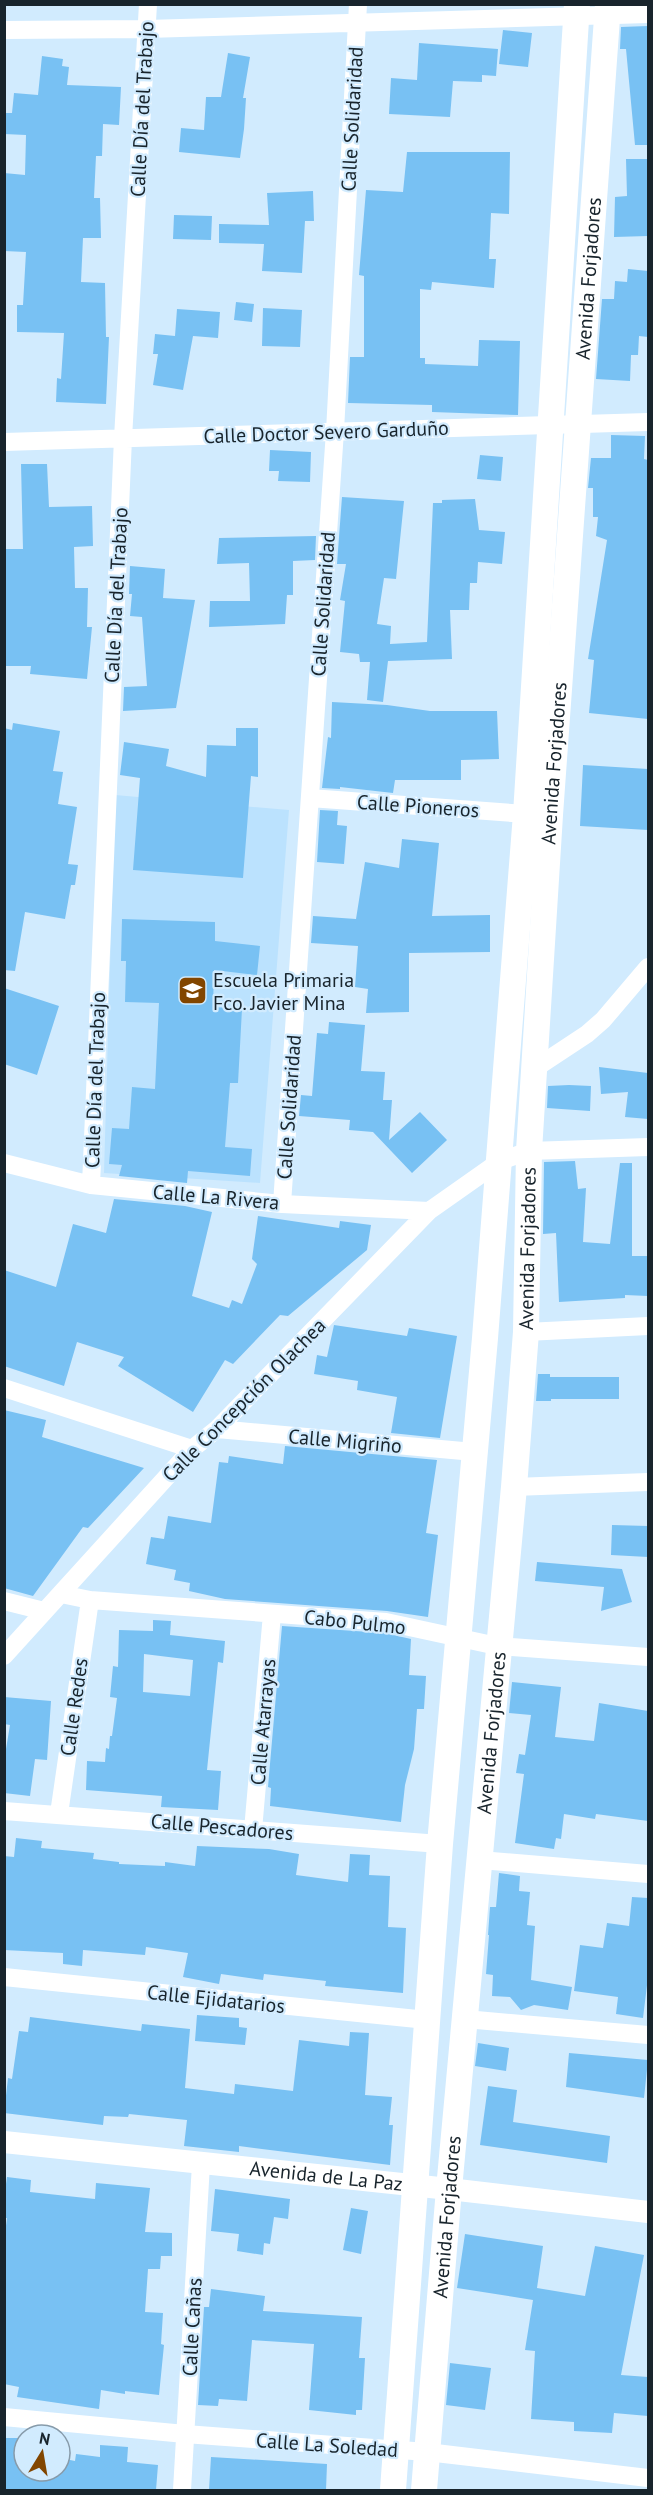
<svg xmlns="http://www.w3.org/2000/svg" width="653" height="2495" viewBox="0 0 653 2495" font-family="'PT Sans',sans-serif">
  <rect width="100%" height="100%" fill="#d1ebfe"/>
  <path fill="#bbe2fe" d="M115 795 289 810 260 1183 104 1173Z"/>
  <path fill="#78c1f3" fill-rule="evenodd" d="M648 26V145H635L626 49H620L621 27Z
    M503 30 532 33 528 67 499 64Z
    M419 43 498 49 496 76 482 75V82L453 81 450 117 389 114 391 78 417 80Z
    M228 53 250 57 243 98H246L244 129 240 158 179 152 181 128 204 130 206 97H221Z
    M42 56 63 59 62 66 69 67 67 85 121 87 119 125 103 124 102 156H96L94 198H100L101 238H83L81 282 105 283 106 337H109L106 404 56 402 57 378 61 379 64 333 17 332V305H23L26 252 4 251V173L25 175 26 135 4 134V113H12L14 93 38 95Z
    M407 152H510L509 214 491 213 489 259H496L494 288 432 282 431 290 420 289V358H425V364L478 366 479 340 520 341 518 415 432 412V405L348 403 350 357H364V276L359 275 366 190 403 192Z
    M626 159H648V236L614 237 615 197 627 196Z
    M313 191 314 221H305L302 273 262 271 264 244 219 243V224L269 225 267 193Z
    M174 215 212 216 211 240 173 239Z
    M628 269 648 271V337L639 336 638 355H631L630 381 596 379 602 299H614L615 281 627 282Z
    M236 302 254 304 252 322 234 320Z
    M263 308 302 310 300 347 262 346Z
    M177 309 220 312 218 338 193 336 183 390 153 385 158 354H153L155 334 175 336Z
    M611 435 645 436 644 459 648 460V719L589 713 594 660 588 659 607 540 596 536 598 517H593V488H588L591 458H611Z
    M270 450 311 452 310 482 278 481 279 471H269Z
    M480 455 503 457 501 481 477 479Z
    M21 464H47L49 507 92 506 93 546 74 547 75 588H88L87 627H92L87 679 30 674 31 666H4V549H23Z
    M342 497 404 501 396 579 384 578 377 624 391 626 390 644 427 642 433 503H442V500L475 499 479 530 505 532 502 564 478 562 477 583H470L469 610H450L452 659 388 661 383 702 367 700 370 662H360L359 654 340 652 345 601 340 600 346 564H337Z
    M316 536 315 560 293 561V595H287L285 624 209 627 210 601H250L249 563 217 564 219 538Z
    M130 566 165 569 163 598 195 600 176 708 123 711 124 687 147 686 142 617 130 616 132 594H129Z
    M332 702 387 705 430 711H497L499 759 461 760V780H395L393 793 340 787V789L322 788 328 737 331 738Z
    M13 723 60 731 53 771 63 772 58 804 77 807 68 864 78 865 75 885H71L65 919 25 912 15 971 4 970V728L12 730Z
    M236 728H258V777L251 776 243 878 133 870 140 778 120 775 124 742 169 749 166 766 206 777 207 745 236 746Z
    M583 765 648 769V830L580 826Z
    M320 810 338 811 337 825 347 826 344 864 317 862Z
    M402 839 439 843 432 916 490 915V952L409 953V1012L366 1013 368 989 355 987 358 946 311 943 313 916 356 919 365 862 399 868Z
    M122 919 215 922V941L260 946 257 975 214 970 213 1007 242 1009 238 1083H230L225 1147 252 1149 250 1176 188 1171 187 1183 119 1176 122 1165 109 1164 112 1128 129 1129 132 1087 155 1089 159 1003 125 1002 126 961H121Z
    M4 988 59 1006 37 1075 4 1064Z
    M329 1022 365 1025 361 1071 385 1072 383 1100H392L389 1140 420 1112 447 1140 412 1173 373 1132 349 1130 350 1120 299 1116 301 1095 312 1096 317 1033 328 1034Z
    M599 1067 648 1073V1119L625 1117 628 1092 601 1094Z
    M569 1085 591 1086 590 1111 547 1108 548 1086Z
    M575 1161 578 1189 586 1188 583 1242 610 1244 620 1163H632V1256H648V1296L625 1295V1298L559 1302 556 1233 543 1234 544 1162Z
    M114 1199 185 1206 212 1212 192 1296 229 1308 232 1300 242 1304 257 1264 252 1259 258 1216 339 1228 340 1221 371 1225 367 1250 288 1316 280 1315 233 1364 225 1360 193 1412 118 1366 124 1357 77 1342 64 1386 4 1366V1270L56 1287 73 1224 106 1233Z
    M334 1325 407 1336 409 1328 457 1336 440 1438 391 1433 397 1397 357 1390 358 1381 314 1374 317 1355 327 1357Z
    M538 1374H550V1377H619V1399H551V1401H536Z
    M4 1410 46 1420 42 1437 144 1468 88 1528 83 1527 33 1596 4 1588Z
    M285 1446 437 1460 426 1533 438 1535 428 1617 387 1611 225 1599 189 1591 190 1583 174 1580 176 1570 146 1564 151 1537 164 1539 168 1516 211 1523 219 1462 228 1463 229 1456 283 1464Z
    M612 1525 648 1526V1557L611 1555Z
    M537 1562 622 1569 632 1602 601 1611 604 1587 535 1581Z
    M153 1620 171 1621 170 1635 225 1641 223 1663 218 1662 207 1770 221 1771 218 1810 161 1807 162 1796 86 1790 87 1761 105 1762 106 1748 109 1749 110 1736H112L117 1698 110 1697 113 1666 118 1667 119 1630 153 1631ZM144 1654 193 1660 190 1696 143 1692Z
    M282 1626 384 1633 411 1639 409 1675 426 1676 424 1709H417L414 1749 405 1785 401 1822 270 1806 271 1788 268 1787Z
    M512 1682 561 1687 555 1737 594 1741 599 1703 648 1711V1821L596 1814 595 1819 564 1814 561 1839 556 1838 554 1849 515 1843 524 1774 516 1773 519 1754 525 1755 531 1715 509 1713Z
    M4 1697 51 1701 47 1760 35 1759 30 1796 4 1793V1761L10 1725 4 1724Z
    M16 1838 42 1841 41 1848 94 1853 93 1859 119 1862V1864L165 1866V1862L195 1866 197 1846 269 1849 299 1854 296 1875 348 1882 350 1854 370 1855 369 1875 390 1876 388 1927 406 1928 403 1993 325 1986 326 1981 264 1974 263 1980 221 1974 219 1984 183 1977 188 1953 146 1947 145 1955 83 1950 82 1966 63 1964V1953L4 1950V1856L14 1857Z
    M499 1873 520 1876 519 1891 530 1892 527 1925 535 1926 531 1980 572 1987 568 2010 534 2005 521 2010 510 1997 492 1996 493 1975 486 1974 489 1935H488L490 1907H496Z
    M632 1897 648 1898V1977L643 2018 616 2014 618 1997 574 1991 580 1945 603 1948 607 1923 629 1926Z
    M197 2015 239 2018V2027L247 2028 245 2045 195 2041Z
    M30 2017 141 2031 142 2024 190 2029 185 2088 234 2094 235 2084 293 2091 299 2040 349 2046 350 2032 369 2033 365 2095 392 2097 389 2125H393L390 2165 239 2146V2152L184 2146 187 2120 129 2114 128 2117 104 2116 103 2125 4 2113 8 2078 12 2079 19 2031 28 2032Z
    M478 2043 509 2048 506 2071 475 2066Z
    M569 2053 648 2060 644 2098 566 2087Z
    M488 2086 517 2090 513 2122 610 2136 607 2163 480 2145Z
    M7 2177 31 2180 30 2192 95 2199 96 2183 150 2188 145 2232 172 2233V2256H161L160 2269H148L145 2312 163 2313 161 2344 164 2345 159 2395 125 2391V2394L101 2390 99 2409 17 2397 19 2387 4 2384V2241L7 2218H4V2198Z
    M215 2189 290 2199 288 2219 274 2217 270 2244 264 2243 263 2255 237 2251 239 2234 211 2231Z
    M351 2208 368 2211 361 2254 343 2250Z
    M465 2234 543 2246 537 2288 585 2296 595 2246 644 2255 621 2375 648 2377V2416L614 2413 612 2433 574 2431V2422L531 2419 535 2351 525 2350 533 2300 457 2288Z
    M211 2289 265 2296 263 2311 362 2317 359 2358H365L362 2410H356V2415L309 2410 314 2344 252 2340 247 2401 219 2399 218 2406 198 2405 204 2307H209Z
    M450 2363 491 2368 485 2410 446 2405Z
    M4 2438H24V2471H60V2458L75 2461 76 2454 100 2457V2445L128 2447 127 2462 158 2465 156 2490H4Z
    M211 2457 327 2464 326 2490H209Z"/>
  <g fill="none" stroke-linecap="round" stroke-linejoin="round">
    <path stroke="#fff" stroke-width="18" d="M4 30 147 29 648 14
      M4 442 648 422
      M310 798 526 814
      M534 1069 587 1034 603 1020 648 967
      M4 1163 91 1185 282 1204 429 1211
      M91 1185 123 438 148 4
      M282 1204 335 431 358 4
      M526 1332 648 1326
      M4 1388 192 1449
      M217 1429 474 1452
      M514 1487 648 1482
      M61 1594 90 1600 386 1622 497 1646 648 1657
      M4 1601 44 1611
      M4 1656 192 1449 217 1429 429 1211 500 1161 529 1151 648 1147
      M4 1811 440 1844
      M59 1814 90 1600
      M253 1830 272 1614
      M480 1860 648 1874
      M4 1977 427 2020
      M465 2019 648 2035
      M4 2417 185 2434 427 2452 648 2478
      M182 2490 201 2164"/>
    <path stroke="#fff" stroke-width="22" id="s1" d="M4 2142 449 2189 648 2212"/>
    <g stroke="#fff" stroke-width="26">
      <path d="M393 2490 440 1844 485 1338 526 814 577 4"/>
      <path id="s2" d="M424 2490 449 2189 514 1487 526 1332 529 1151 550 815 608 4"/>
    </g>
  </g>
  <defs>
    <symbol id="school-square" viewBox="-11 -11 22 22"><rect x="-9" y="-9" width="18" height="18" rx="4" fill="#824600" stroke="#d1ebfe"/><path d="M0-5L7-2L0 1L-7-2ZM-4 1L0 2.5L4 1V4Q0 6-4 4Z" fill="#fff"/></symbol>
  </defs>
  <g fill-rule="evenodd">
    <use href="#school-square" x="176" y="974" width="33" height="33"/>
  </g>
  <g text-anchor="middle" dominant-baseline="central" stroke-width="4.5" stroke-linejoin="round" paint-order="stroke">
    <g font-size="20" fill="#18242c" stroke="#d1ebfe">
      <text transform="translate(142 109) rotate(-87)">Calle Día del Trabajo</text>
      <text transform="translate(352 119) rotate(-87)">Calle Solidaridad</text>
      <text stroke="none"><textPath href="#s2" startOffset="2218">Avenida Forjadores</textPath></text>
      <text transform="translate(326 432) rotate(-2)">Calle Doctor Severo Garduño</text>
      <text transform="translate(116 595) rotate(-87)">Calle Día del Trabajo</text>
      <text transform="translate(323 604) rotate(-86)">Calle Solidaridad</text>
      <text stroke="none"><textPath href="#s2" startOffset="1732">Avenida Forjadores</textPath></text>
      <text transform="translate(418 806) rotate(4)">Calle Pioneros</text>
      <text transform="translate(95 1080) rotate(-88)">Calle Día del Trabajo</text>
      <text transform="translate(289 1107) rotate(-86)">Calle Solidaridad</text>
      <text transform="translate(216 1197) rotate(5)">Calle La Rivera</text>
      <text stroke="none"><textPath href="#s2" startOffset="1246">Avenida Forjadores</textPath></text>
      <text transform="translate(244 1400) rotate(-45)">Calle Concepción Olachea</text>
      <text transform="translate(345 1441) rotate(5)">Calle Migriño</text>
      <text transform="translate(355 1622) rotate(6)">Cabo Pulmo</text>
      <text transform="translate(74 1707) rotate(-82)">Calle Redes</text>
      <text transform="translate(263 1722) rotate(-85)">Calle Atarrayas</text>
      <text stroke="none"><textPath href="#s2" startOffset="760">Avenida Forjadores</textPath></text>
      <text transform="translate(222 1827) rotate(5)">Calle Pescadores</text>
      <text transform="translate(216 1999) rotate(6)">Calle Ejidatarios</text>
      <text stroke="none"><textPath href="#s1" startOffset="324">Avenida de La Paz</textPath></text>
      <text stroke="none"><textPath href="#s2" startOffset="274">Avenida Forjadores</textPath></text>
      <text transform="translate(192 2327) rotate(-87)">Calle Cañas</text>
      <text transform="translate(327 2445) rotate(4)">Calle La Soledad</text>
    </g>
    <g font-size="20" fill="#18242c" stroke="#d1ebfe" text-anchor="start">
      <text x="213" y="980">Escuela Primaria<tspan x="213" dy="23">Fco. Javier Mina</tspan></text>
    </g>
  </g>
  <rect width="653" height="2495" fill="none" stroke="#18242c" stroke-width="12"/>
  <g transform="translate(42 2453) rotate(11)"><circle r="28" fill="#d1ebfe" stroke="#879baa" stroke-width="1.5"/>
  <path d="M0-4.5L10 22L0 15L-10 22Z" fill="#824600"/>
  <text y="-9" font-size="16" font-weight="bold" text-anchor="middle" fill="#18242c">N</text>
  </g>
</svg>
